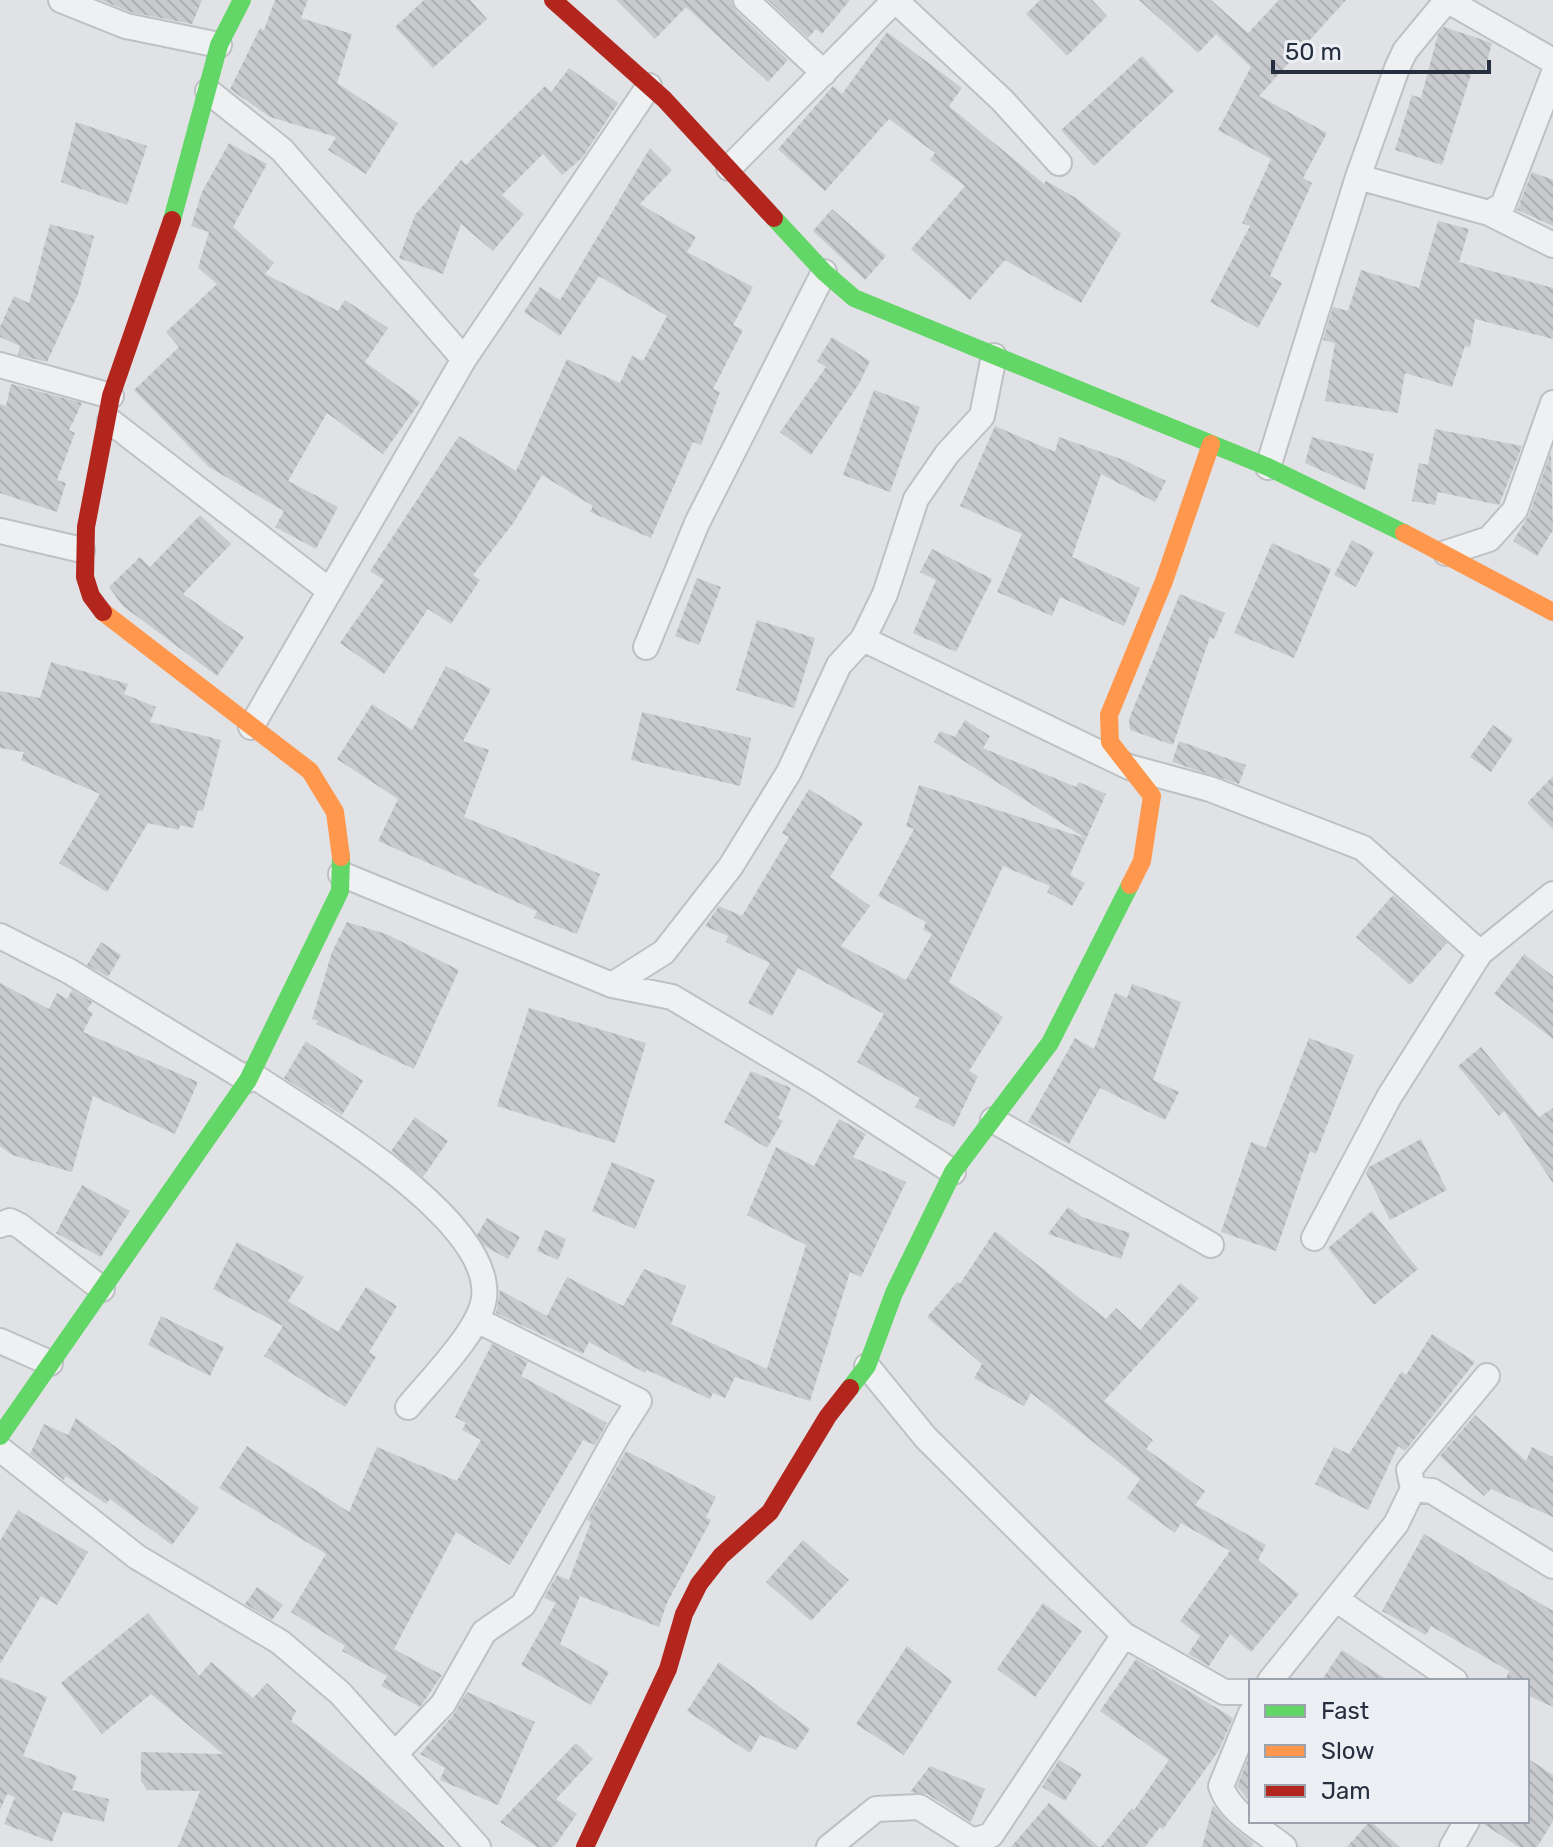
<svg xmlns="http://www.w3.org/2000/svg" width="1553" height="1847" viewBox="0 0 1553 1847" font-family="Rubik,sans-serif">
  <defs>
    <pattern id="building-back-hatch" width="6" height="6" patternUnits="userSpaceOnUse" patternTransform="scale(2)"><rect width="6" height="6" fill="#c8cacd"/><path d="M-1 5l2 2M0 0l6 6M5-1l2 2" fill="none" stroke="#acaeb1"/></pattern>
  </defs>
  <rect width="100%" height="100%" fill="#e0e2e5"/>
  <path fill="url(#building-back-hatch)" d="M101 0H202L192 24 130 12Z
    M275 0H308L301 18 352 34 337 83 398 123 366 174 328 150 336 137 270 117 230 89 260 28 264 30Z
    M424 0H470L487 19 433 68 395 27Z
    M616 0H731L736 11 788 60 768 82 686 7 655 39Z
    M768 0H850L822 34 816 29 808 38Z
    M1040 0H1092L1107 16 1067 56 1026 14Z
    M1139 0H1211L1248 33 1279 0H1346L1259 96 1327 133 1303 178 1312 183 1270 276 1282 283 1258 328 1210 302 1250 226 1242 223 1271 159 1218 130 1251 67 1216 34 1198 53Z
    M1444 27 1492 43 1484 74 1472 71 1442 165 1395 150 1412 95 1421 98 1438 34Z
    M887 32 962 88 949 106 1044 184 1046 181 1076 198 1121 234 1081 303 1005 260 970 300 911 249 965 186 930 160 935 153 889 119 825 191 778 149 833 86 842 94Z
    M1142 56 1174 91 1094 166 1061 130Z
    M569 68 618 103 582 158 562 175 543 154 502 195 524 214 493 251 461 224 443 274 399 258 415 215 461 160 466 165 545 86 551 92Z
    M76 122 147 146 127 205 61 182Z
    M229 143 267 164 233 227 274 263 265 274 338 311 345 300 388 328 365 362 420 402 383 454 327 413 288 481 338 507 316 549 275 527 284 511 209 467 134 390 179 347 166 332 217 284 198 268 209 232 191 226 202 192Z
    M650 148 672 170 640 204 696 237 687 252 753 287 733 325 743 330 713 389 720 392 701 445 693 442 651 538 590 512 593 506 542 475 514 522 473 575 480 580 451 624 428 609 384 674 340 643 384 580 370 571 459 436 516 471 567 359 620 383 632 356 643 361 667 316 599 276 560 336 524 312 540 287 560 300Z
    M1532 172 1553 180V226L1517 210Z
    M832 209 886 256 865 280 813 231Z
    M1438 221 1469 229 1459 262 1553 288V339L1475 319 1470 347 1465 346 1452 387 1405 373 1398 413 1325 401 1335 343 1323 340 1333 307 1348 311 1361 270 1419 288Z
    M50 224 94 236 78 294 47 362 18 355 20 346 0 337V327L14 296 29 303Z
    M832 337 870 361 859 384 811 455 780 432 826 367 817 361Z
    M11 384 82 403 69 430 75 433 57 480 66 483 57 512 0 493V404L6 406Z
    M874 390 920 407 890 492 843 475Z
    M995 426 1055 452 1059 437 1124 460 1166 481 1155 502 1101 474 1072 557 1140 588 1124 626 1060 597 1052 616 997 592 1022 534 960 506Z
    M1435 429 1522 446 1499 505 1438 492 1435 505 1412 501 1419 463 1428 465Z
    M1312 437 1374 454 1365 490 1305 463Z
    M1551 452 1553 530 1537 556 1513 541 1529 515Z
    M200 515 231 544 183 594 244 637 217 676 123 606 109 587 140 557 150 567Z
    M1352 540 1374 552 1356 587 1334 575Z
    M1272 543 1331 569 1294 658 1234 633Z
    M932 549 992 579 956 652 913 633 936 580 920 572Z
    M697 578 721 587 699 645 675 636Z
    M1180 594 1225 613 1214 639 1210 637 1173 745 1130 730 1129 719Z
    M757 620 815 638 794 708 736 690Z
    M51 662 128 684 124 694 156 707 150 722 221 740 203 811 198 810 193 828 180 825 179 830 148 823 107 892 59 863 100 794 21 760 24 752 0 748V691L40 698Z
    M446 666 491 689 463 741 489 750 464 817 600 874 577 934 534 918 537 911 378 841 398 799 337 759 372 704 412 730Z
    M642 712 751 738 740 786 631 760Z
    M965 720 990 736 983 748 1076 787 1079 782 1106 794 1070 875 1085 883 1072 906 1047 892 1050 886 1003 866 949 982 1003 1017 969 1071 978 1076 954 1127 915 1107 920 1098 857 1062 884 1014 798 968 772 1016 748 1003 770 963 726 942 728 936 705 926 719 906 742 916 789 837 782 833 809 789 863 823 830 877 870 906 841 946 906 980 932 934 923 930 926 922 878 896 914 829 906 826 919 785 1085 838 934 742 940 731 955 737Z
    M1493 725 1513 739 1491 772 1470 757Z
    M1179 741 1246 765 1239 784 1172 762Z
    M1553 776V829L1527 803Z
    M1393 895 1447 943 1410 985 1356 937Z
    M347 922 386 934 459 970 414 1069 316 1024 318 1021 312 1019 332 952Z
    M101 942 121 955 108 977 87 965Z
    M1524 954 1553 976V1039L1494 994Z
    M0 983 49 1009 57 993 67 999 72 990 92 1002 87 1010 93 1013 83 1032 198 1082 175 1134 93 1096 72 1172 12 1155 0 1146Z
    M1132 984 1181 1002 1153 1080 1179 1092 1165 1120 1100 1088 1069 1144 1028 1122 1075 1038 1094 1049 1115 993 1127 998Z
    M529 1008 646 1043 615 1143 497 1106Z
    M1309 1038 1354 1055 1316 1154 1310 1151 1276 1251 1221 1232 1251 1142 1266 1148Z
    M306 1041 363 1081 342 1115 284 1078Z
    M1481 1047 1539 1117 1553 1108V1183L1504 1111 1499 1116 1458 1066Z
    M751 1071 791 1088 778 1118 783 1121 767 1148 724 1122Z
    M415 1117 448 1141 423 1177 391 1151Z
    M839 1119 866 1134 853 1157 906 1182 861 1277 850 1272 810 1401 735 1377 725 1398 713 1393 710 1399 647 1370 645 1373 589 1342 583 1354 496 1313 500 1290 547 1316 567 1277 623 1306 644 1269 686 1286 671 1324 767 1369 806 1245 747 1215 776 1147 814 1166Z
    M1421 1139 1447 1190 1390 1220 1366 1173 1369 1167Z
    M612 1162 655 1180 635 1229 592 1211Z
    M82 1185 130 1211 101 1257 56 1233Z
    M1068 1207 1082 1217 1130 1233 1121 1259 1048 1234Z
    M1372 1211 1418 1269 1374 1305 1328 1248Z
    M487 1218 520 1237 508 1259 483 1245 477 1235Z
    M545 1230 566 1239 558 1260 537 1251Z
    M995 1231 1106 1319 1116 1308 1140 1330 1180 1283 1199 1298 1104 1401 1153 1440 1146 1449 1205 1491 1195 1505 1266 1545 1258 1560 1299 1594 1251 1652 1230 1634 1209 1666 1188 1654 1200 1636 1180 1621 1230 1551 1181 1523 1175 1533 1127 1498 1140 1479 1031 1393 1024 1406 974 1378 982 1364 927 1317 957 1282 960 1284Z
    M237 1242 304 1277 288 1301 338 1332 366 1287 397 1306 369 1352 376 1357 345 1407 264 1356 283 1326 213 1289Z
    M161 1316 224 1347 210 1376 148 1345Z
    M1432 1334 1475 1362 1405 1451 1398 1446 1368 1510 1315 1484 1334 1447 1349 1454 1401 1372 1406 1375Z
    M492 1344 528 1362 521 1376 607 1423 595 1445 583 1440 510 1565 456 1532 394 1649 442 1675 420 1707 381 1686 387 1676 342 1651 345 1646 291 1612 326 1554 219 1488 247 1446 349 1512 377 1447 457 1481 481 1440 462 1430 466 1423 455 1417Z
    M1475 1415 1526 1461 1532 1447 1553 1457V1517L1491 1489 1484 1496 1440 1456Z
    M76 1418 199 1508 172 1545 110 1499 106 1504 66 1476 64 1480 30 1454 44 1424 68 1435Z
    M626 1451 716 1497 706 1517 711 1520 666 1605 659 1627 580 1596 560 1644 609 1672 591 1705 521 1665 556 1603 544 1598 557 1575 569 1580 591 1522 587 1520Z
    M18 1510 88 1552 57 1605 41 1596 0 1664V1541Z
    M1424 1534 1553 1611V1707L1527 1695V1681H1505L1509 1671 1431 1626 1426 1635 1382 1611Z
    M803 1540 849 1580 811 1621 766 1582Z
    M257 1587 283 1605 272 1620 245 1604Z
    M1043 1603 1082 1631 1035 1697 997 1669Z
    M148 1613 199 1676 211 1662 253 1698 267 1683 296 1711 291 1721 409 1813 445 1847H178L200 1791 147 1790 141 1781V1752L223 1754 151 1694 102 1734 61 1683Z
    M907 1646 952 1681 904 1755 856 1724Z
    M1342 1650 1389 1681H1321Z
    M1136 1659 1233 1718 1219 1750 1163 1829 1160 1827 1145 1847H1101L1132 1808 1134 1810 1169 1760 1100 1711Z
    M719 1662 810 1729 796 1750 760 1735 750 1753 687 1711Z
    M0 1677 47 1697 23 1756 77 1776 72 1790 109 1799 104 1822 63 1812 52 1842 4 1824 15 1797 7 1794 0 1810Z
    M467 1692 535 1722 498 1805 440 1780 445 1768 420 1754 454 1714Z
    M576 1743 593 1759 556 1799 577 1814 554 1847H537L500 1822Z
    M1251 1752V1803L1237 1786Z
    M1527 1758 1553 1775V1821L1537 1847H1519L1482 1823 1527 1821Z
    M1059 1760 1082 1774 1065 1801 1042 1787Z
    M930 1766 985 1789 971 1822 927 1794 910 1792Z
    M1049 1803 1099 1847H1011Z
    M1213 1805 1228 1823 1253 1843 1252 1847H1202Z
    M1370 1821 1400 1847H1347Z"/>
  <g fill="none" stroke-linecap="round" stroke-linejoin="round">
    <defs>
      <path id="street" d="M61 0 126 26 219 45
        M746 0 824 73
        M895 0 1002 100 1059 163
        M1447 0 1553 61
        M1553 75 1503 205 1489 213 1553 245
        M208 91 282 150 464 359
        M729 168 895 0
        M1358 177 1489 213
        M0 365 111 396
        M110 421 330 591
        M1268 467 1358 177 1397 68 1405 51 1447 0
        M0 531 82 550
        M1446 553 1489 539 1515 510 1553 403
        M863 639 1129 767 1210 789 1363 848 1480 953
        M646 647 697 523 824 272
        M251 727 464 359 649 86
        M341 874 612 985 672 997 816 1083 953 1172
        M0 936 69 971 248 1080
        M612 985 664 952 731 866 789 772 839 665 863 639 885 594 916 499 947 454 982 416 994 356
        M251 1074C310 1114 494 1219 484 1298 480 1331 429 1381 408 1407
        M993 1120 1211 1245
        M0 1225 10 1221 20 1226 102 1289
        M1314 1238 1389 1097 1480 953 1553 894
        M0 1341 50 1363
        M867 1366 926 1438 1124 1635 1224 1692H1251
        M0 1449 137 1557 280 1642 340 1693 478 1847
        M1413 1489 1432 1491 1553 1566
        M1337 1600 1455 1681
        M1270 1681 1396 1524 1413 1489 1409 1470 1487 1376
        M1251 1713 1221 1786C1229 1813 1263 1830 1284 1847
        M396 1753 443 1704 484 1632 523 1605 618 1434 639 1401 477 1320
        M829 1847 876 1809 919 1807 973 1841 991 1835 1124 1635
        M1452 1847 1467 1821"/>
    </defs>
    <use href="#street" stroke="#bec0c3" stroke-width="28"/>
    <use href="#street" stroke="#eff0f2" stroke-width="24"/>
    <path stroke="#63d668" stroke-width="18" d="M774 218 824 272 854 298 1268 467 1404 533
      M172 220 219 45 242 0
      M850 1388 867 1366 894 1293 953 1172 1050 1043 1130 885
      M0 1436 248 1080 340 891 341 857"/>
    <path stroke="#ff974d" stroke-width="18" d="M1404 533 1553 612
      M103 612 310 771 335 812 341 857
      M1130 885 1142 861 1152 796 1110 742 1109 715 1164 581 1211 444"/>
    <path stroke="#b3261e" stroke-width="18" d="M553 0 664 99 774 218
      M103 612 91 596 85 577 86 527 111 396 172 220
      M585 1847 668 1669 684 1614 699 1584 721 1556 770 1512 828 1416 850 1388"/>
  </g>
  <rect x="1249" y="1679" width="280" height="144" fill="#ecf0f5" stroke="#9da3ac" stroke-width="2"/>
  <rect x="1265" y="1705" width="40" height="12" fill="#63d668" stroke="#9da3ac" stroke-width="2"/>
  <text x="1321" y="1719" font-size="24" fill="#262f3f">Fast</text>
  <rect x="1265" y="1745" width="40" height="12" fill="#ff974d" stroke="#9da3ac" stroke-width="2"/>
  <text x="1321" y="1759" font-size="24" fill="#262f3f">Slow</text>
  <rect x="1265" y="1785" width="40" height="12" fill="#b3261e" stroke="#9da3ac" stroke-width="2"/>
  <text x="1321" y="1799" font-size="24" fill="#262f3f">Jam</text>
  <path d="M1273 60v12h216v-12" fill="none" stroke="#262f3f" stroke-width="4"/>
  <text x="1285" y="60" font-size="24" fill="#262f3f" stroke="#ecf0f5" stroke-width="6" paint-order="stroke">50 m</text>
</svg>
